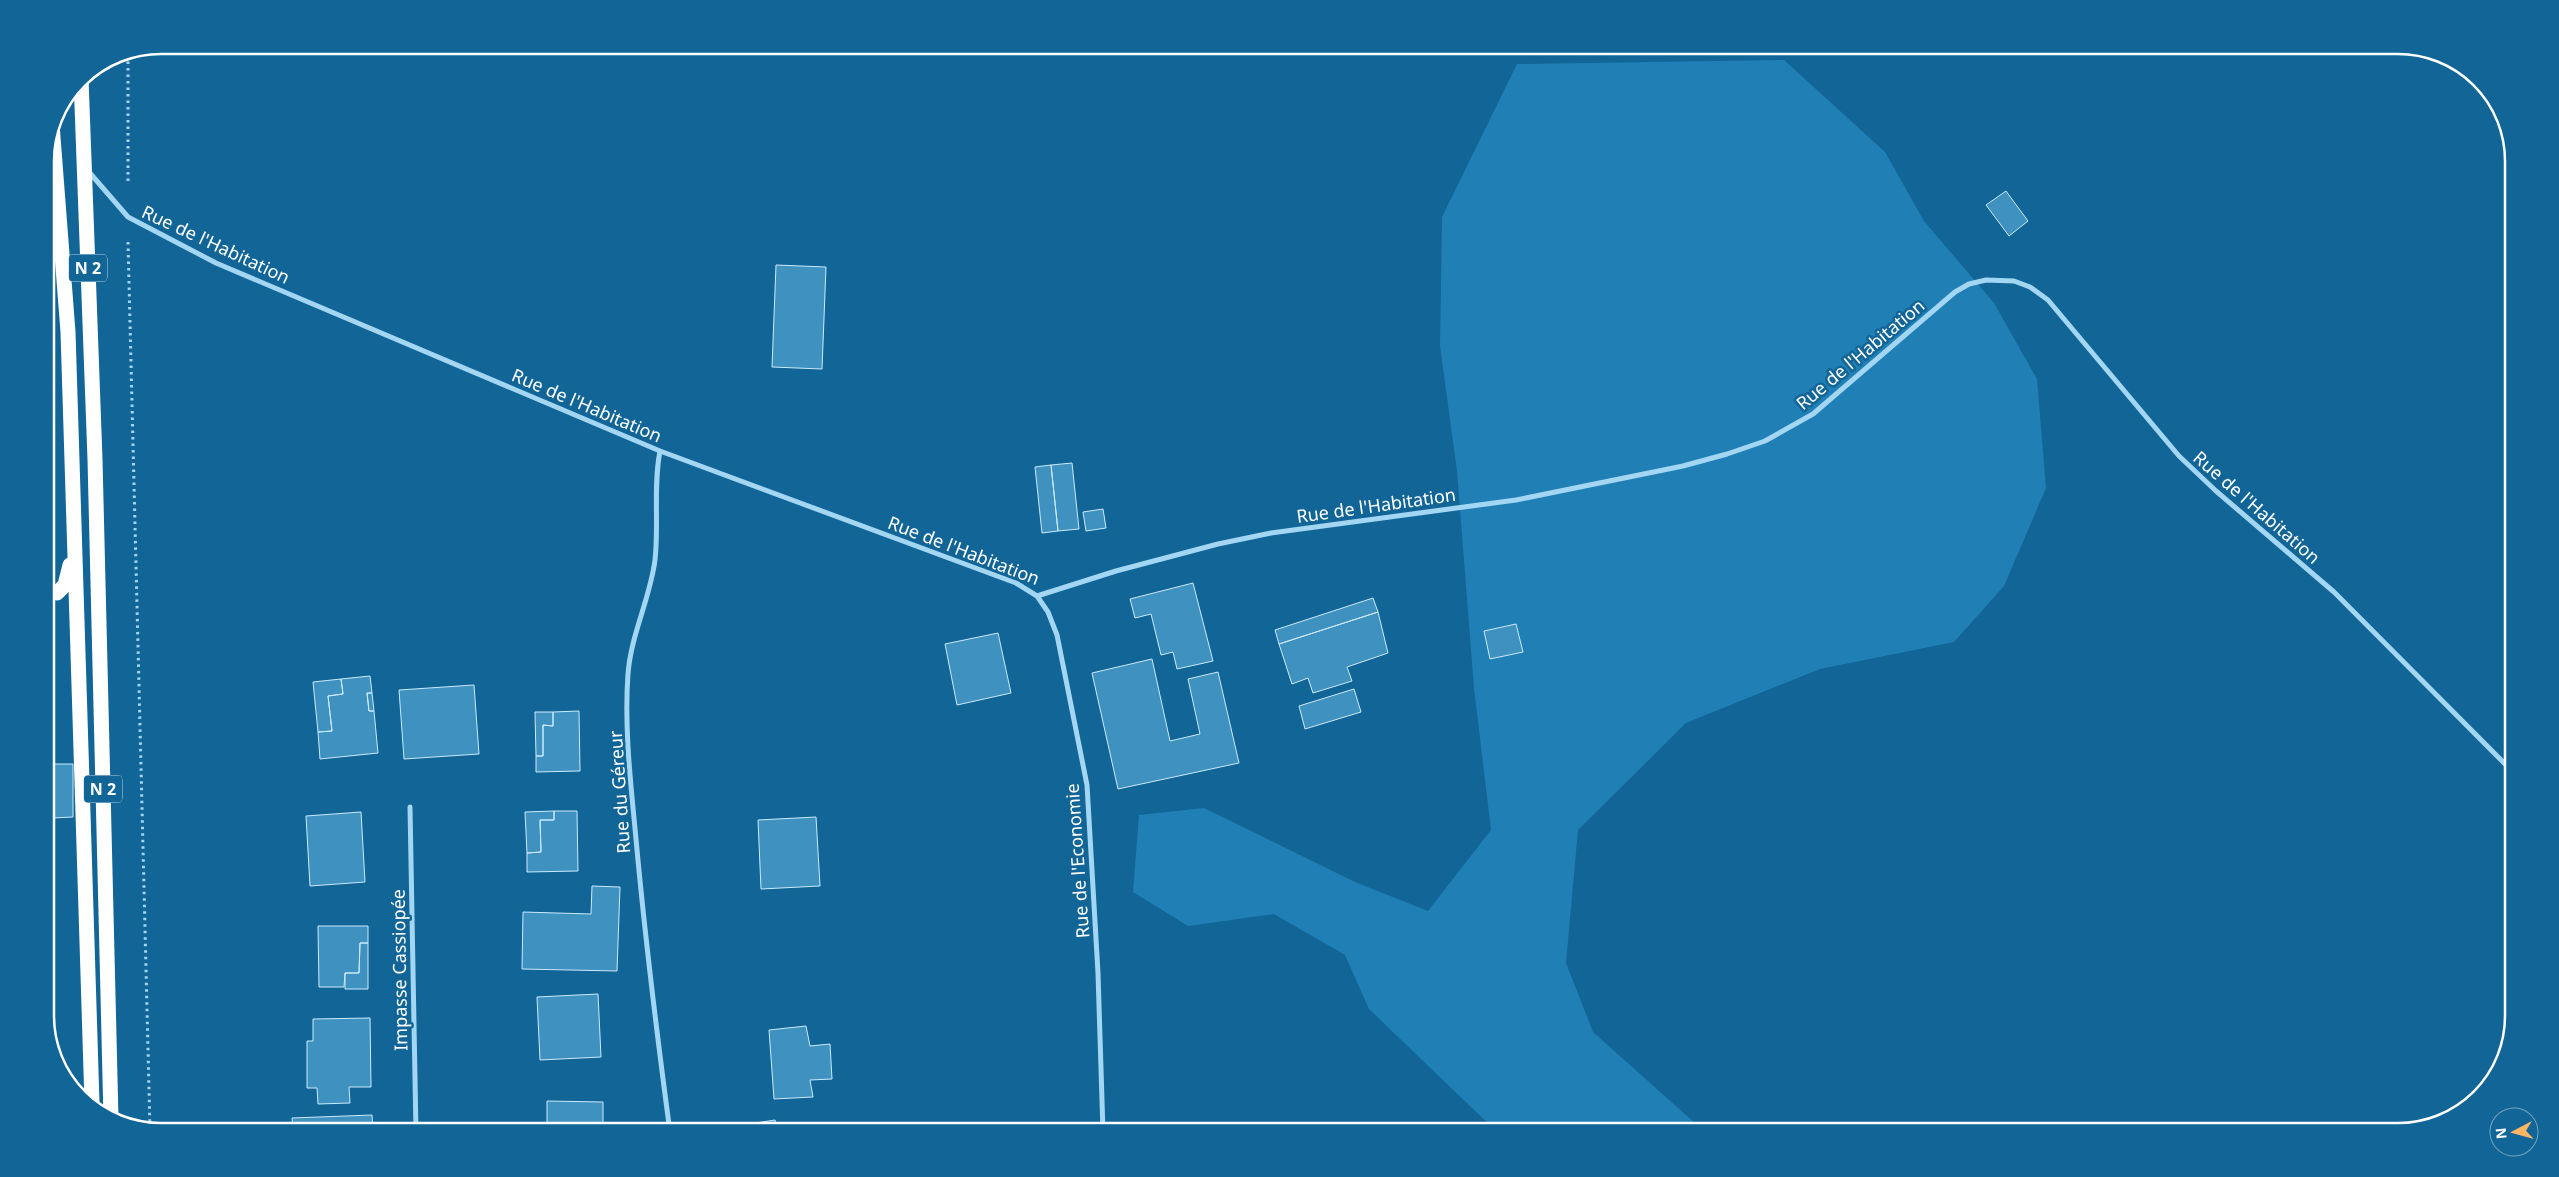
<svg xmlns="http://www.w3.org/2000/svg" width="2559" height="1177" viewBox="0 0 2559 1177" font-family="'Noto Sans',sans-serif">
  <rect width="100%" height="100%" fill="#126597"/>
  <path fill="#207fb4" d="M1784 60 1885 152 1924 221 1994 303 2037 379 2046 488 2004 586 1954 642 1820 669 1686 723 1578 830 1566 963 1593 1032 1705 1132H1497L1369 1009 1345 955 1274 914 1188 926 1133 892 1139 815 1204 808 1355 882 1428 911 1491 830 1474 688 1457 471 1440 346 1442 217 1517 64Z"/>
  <path fill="#3f91c0" stroke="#cbebfd" d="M2006 191 2028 221 2009 236 1986 205Z
    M776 265 826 267 822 369 772 367Z
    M1072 463 1079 529 1058 531 1051 465Z
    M1051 465 1058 531 1042 533 1035 467Z
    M1103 509 1106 528 1086 531 1083 512Z
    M1193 583 1213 661 1177 669 1173 652 1161 655 1151 614 1135 618 1130 599Z
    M1373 598 1378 612 1279 644 1275 630Z
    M1378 612 1388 653 1347 667 1352 681 1313 693 1308 678 1292 684 1279 644Z
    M1516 624 1523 652 1490 659 1484 631Z
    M998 633 1011 693 957 705 945 644Z
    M1152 659 1170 741 1200 734 1188 679 1218 672 1239 763 1118 789 1092 673Z
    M370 676 372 693H367L369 711H374L378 753 320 759 318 732 332 731 328 696 343 694 341 679Z
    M341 679 343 694 328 696 332 731 318 732 313 682Z
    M474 685 479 754 404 759 399 690Z
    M1354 689 1361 712 1305 729 1299 706Z
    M367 693H372L374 711H369Z
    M579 711 580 771 536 772V756H543V725L553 726V712Z
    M535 712H553V726L543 725V756H536Z
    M50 764H73V817L52 818Z
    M554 811V820H540L541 852 527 853 525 812Z
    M554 811H577L578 871 527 872V853L541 852 540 820H554Z
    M361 812 365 882 310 886 306 816Z
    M816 817 820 886 761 889 758 820Z
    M592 886 620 887 617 971 522 969 523 912 591 914Z
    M318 926H368V943H360L359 973H345L344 987H319Z
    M360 943H368V989H345V973H359Z
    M598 994 601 1057 540 1060 537 997Z
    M370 1018 371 1087H349L350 1103 318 1104 317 1088H307V1041H313V1019Z
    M806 1026 810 1046 830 1044 832 1079 810 1080 813 1097 774 1099 769 1030Z
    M547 1101 603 1102V1132H560V1123H547Z
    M372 1115 373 1132H293L292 1118Z
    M775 1120 777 1132H697Z
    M547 1123H560V1132H547Z"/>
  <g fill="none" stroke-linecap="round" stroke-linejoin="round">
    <path stroke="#a3d6f3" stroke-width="3" stroke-dasharray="2.5 4" stroke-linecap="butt" d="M128 181V51
      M128 242 150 1130"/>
    <path stroke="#a3d6f3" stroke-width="4" d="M45 592 54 593"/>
    <path stroke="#a3d6f3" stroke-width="5" d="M89 172 128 217 216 263 660 451 1016 583 1037 596 1116 571 1218 544 1271 533 1516 500 1683 466 1727 454 1765 441 1813 414 1955 292 1969 284 1986 280 2014 281 2030 287 2048 300 2179 456 2216 491 2334 592 2514 773
      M660 451C653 487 659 524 655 560 650 599 631 634 628 674 624 729 631 785 636 839 645 937 657 1035 670 1132
      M1037 596 1048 612 1057 635 1087 785 1098 973 1103 1132
      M410 807 416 1132"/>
    <path stroke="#fff" stroke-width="15" d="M81 78 95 459 111 1119
      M52 124 68 332 92 1103
      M57 593 65 585 70 565"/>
  </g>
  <g text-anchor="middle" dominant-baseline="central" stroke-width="5" stroke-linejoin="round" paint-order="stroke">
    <g fill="#126597" stroke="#b8d1e0" stroke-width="1">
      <rect x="69" y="254.5" width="38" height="27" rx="4"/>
      <rect x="84" y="775.5" width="38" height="27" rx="4"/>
    </g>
    <g font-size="16" font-weight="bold" fill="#fff">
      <text x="88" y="268">N 2</text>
      <text x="103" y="789">N 2</text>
    </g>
    <g font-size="18" fill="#fff" stroke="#126597">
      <text transform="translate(216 244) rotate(25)">Rue de l'Habitation</text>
      <text transform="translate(1860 354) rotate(-40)">Rue de l'Habitation</text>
      <text transform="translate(587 405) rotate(23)">Rue de l'Habitation</text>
      <text transform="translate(1376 505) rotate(-8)">Rue de l'Habitation</text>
      <text transform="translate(2257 507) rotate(41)">Rue de l'Habitation</text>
      <text transform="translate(964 550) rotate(21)">Rue de l'Habitation</text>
      <text transform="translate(619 792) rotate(-94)">Rue du Géreur</text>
      <text transform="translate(1077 861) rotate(-94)">Rue de l'Economie</text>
      <text transform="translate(399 970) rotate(-91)">Impasse Cassiopée</text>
    </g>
  </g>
  <path d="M0 0H2559V1177H0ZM161 54H2398A107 107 0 0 1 2505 161V1016A107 107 0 0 1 2398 1123H161A107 107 0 0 1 54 1016V161A107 107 0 0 1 161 54Z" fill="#126597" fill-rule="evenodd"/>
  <path fill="none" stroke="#fff" stroke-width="2.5" d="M161 54H2398A107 107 0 0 1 2505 161V1016A107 107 0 0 1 2398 1123H161A107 107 0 0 1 54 1016V161A107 107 0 0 1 161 54Z"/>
  <g transform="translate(2514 1132) rotate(264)"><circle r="24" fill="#126597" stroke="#71a3c1"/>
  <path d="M0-4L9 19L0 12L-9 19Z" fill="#ffb665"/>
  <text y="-8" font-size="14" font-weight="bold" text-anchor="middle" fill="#ffffff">N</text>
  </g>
</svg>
